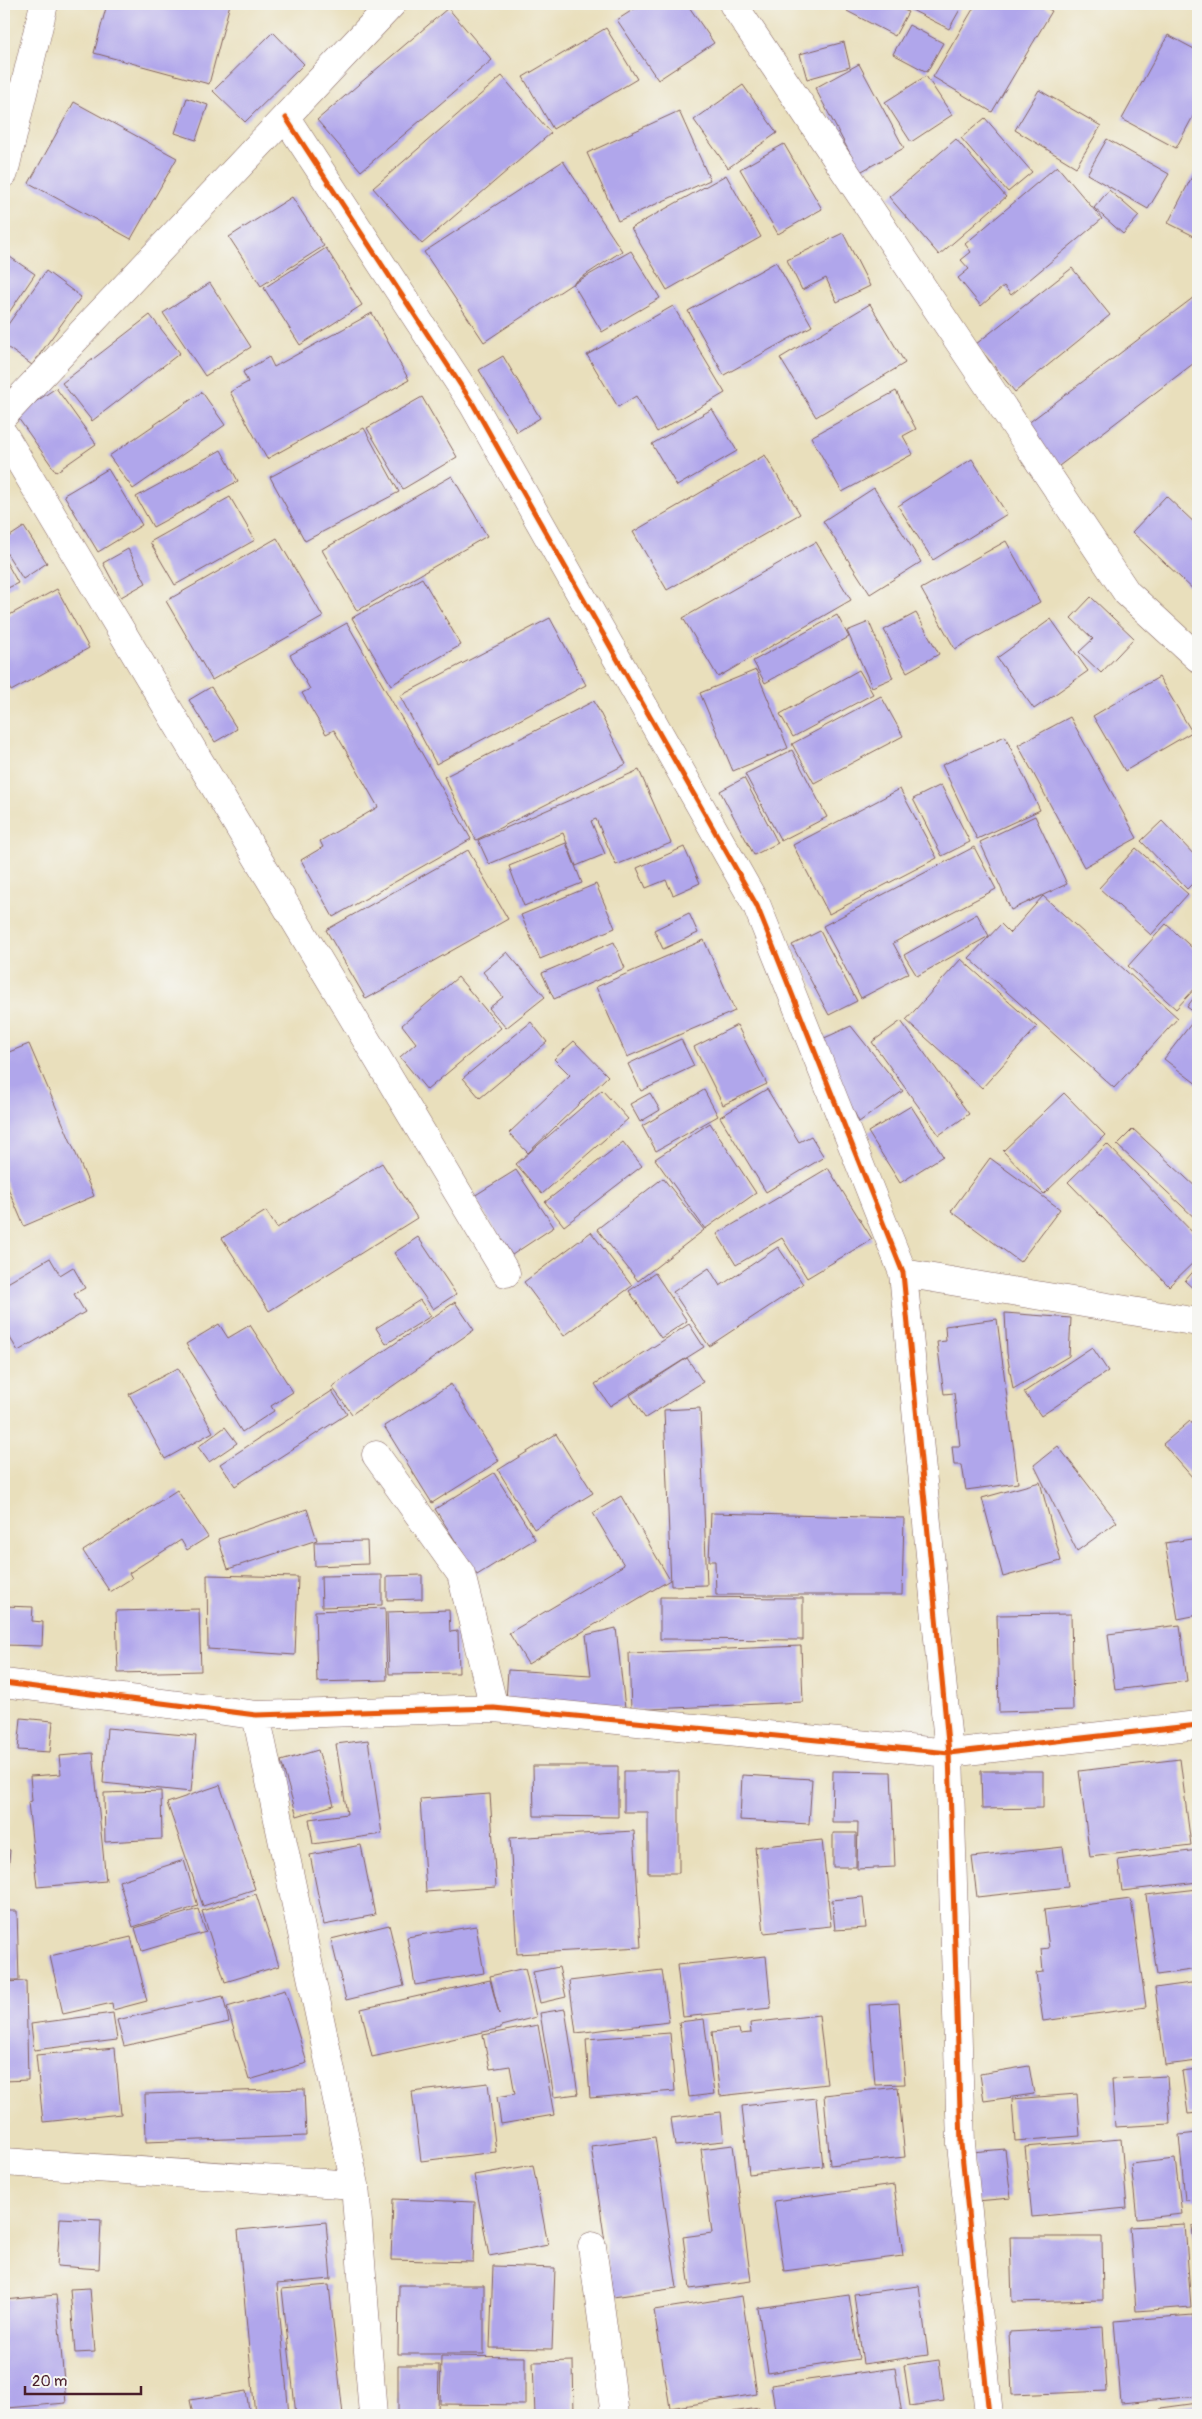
<svg xmlns="http://www.w3.org/2000/svg" width="1202" height="2419" viewBox="0 0 1202 2419" font-family="Pangolin,sans-serif">
  <rect width="100%" height="100%" fill="#f6f6f2"/>
  <filter id="ink" filterUnits="userSpaceOnUse"><feTurbulence type="fractalNoise" baseFrequency=".02" numOctaves="2"/><feDisplacementMap in="SourceGraphic" scale="10" xChannelSelector="R" yChannelSelector="G"/><feConvolveMatrix kernelMatrix="1 2 1 2 8 2 1 2 1" color-interpolation-filters="sRGB"/></filter>
  <filter id="wash" filterUnits="userSpaceOnUse"><feTurbulence type="fractalNoise" baseFrequency=".0096" numOctaves="4" result="noise"/><feDisplacementMap in="SourceGraphic" scale="20" xChannelSelector="R" yChannelSelector="G"/><feGaussianBlur stdDeviation="1.12" result="paint"/><feColorMatrix in="noise" values="0 0 0 0 0 0 0 0 0 0 0 0 0 0 0 0 0 1.4 0 .05"/><feComposite in="paint" operator="in"/></filter>
  <g filter="url(#wash)">
    <rect width="100%" height="100%" fill="#e9dfbc"/>
    <g id="blocks">
      <path fill="#b0a6eb" d="M107 4H230L209 84 94 53Z
        M642 4H687L714 43 658 80 617 20Z
        M851 4H891L908 12 895 36 847 11Z
        M900 4H963L949 29Z
        M976 4H1040L1052 11 992 112 933 77Z
        M448 8 492 60 361 171 317 120Z
        M909 25 943 43 927 72 893 54Z
        M606 28 637 79 553 129 523 77Z
        M273 32 304 64 245 122 213 91Z
        M1168 35 1198 51V107L1176 148 1122 119Z
        M844 42 850 67 807 79 800 54Z
        M859 64 904 148 860 172 815 88Z
        M502 76 551 133 422 244 373 188Z
        M926 76 952 115 911 142 885 102Z
        M743 85 777 133 728 168 694 120Z
        M1039 90 1101 126 1076 167 1015 130Z
        M187 98 208 105 196 140 175 133Z
        M74 102 177 158 131 239 29 183Z
        M679 111 710 180 618 221 587 153Z
        M985 118 1032 172 1008 192 961 138Z
        M956 139 1006 197 939 255 889 197Z
        M1107 139 1169 174 1148 209 1087 174Z
        M784 144 822 209 778 234 740 169Z
        M563 161 622 251 484 342 424 252Z
        M1198 165V238L1168 223Z
        M1057 166 1102 219 1011 295 1004 286 981 306 958 278 969 269 961 260 971 252 965 244Z
        M726 175 761 237 667 290 631 228Z
        M1109 190 1139 216 1123 234 1094 208Z
        M292 197 324 246 261 286 229 237Z
        M843 233 870 286 837 302 826 278 802 290 787 260Z
        M326 248 362 305 300 345 264 288Z
        M631 251 660 298 602 332 573 284Z
        M4 253 35 274 4 320Z
        M776 262 812 326 724 375 688 311Z
        M1072 268 1110 315 1015 392 976 344Z
        M46 271 81 297 32 365 4 345V330Z
        M210 283 251 347 205 376 163 313Z
        M1198 294V360L1059 466 1027 424Z
        M870 304 905 363 816 417 780 358Z
        M673 306 725 393 657 432 636 396 618 407 587 355Z
        M372 313 409 380 267 459 230 392 248 382 243 372 269 357 274 367Z
        M150 315 180 353 92 421 62 383Z
        M503 356 540 418 517 432 479 370Z
        M56 388 96 444 56 472 16 415Z
        M896 391 916 429 903 436 913 454 842 492 811 437Z
        M202 392 225 425 133 489 109 456Z
        M422 397 457 457 403 489 367 428Z
        M712 409 737 451 677 486 652 444Z
        M364 428 399 492 305 541 270 477Z
        M221 450 238 481 153 527 136 497Z
        M765 455 800 514 667 590 633 532Z
        M972 459 1007 514 933 560 898 506Z
        M108 469 142 525 98 552 64 495Z
        M452 476 487 536 357 611 322 550Z
        M874 488 921 562 870 594 823 521Z
        M1166 496 1198 526V594L1132 532Z
        M230 497 255 540 175 585 150 542Z
        M24 527 47 563 23 579 4 549V540Z
        M277 538 323 617 212 680 166 601Z
        M1006 541 1040 602 955 649 921 589Z
        M816 542 851 600 718 677 683 618Z
        M128 549 146 583 121 597 103 563Z
        M4 558 18 583 4 590Z
        M422 578 461 645 391 685 352 618Z
        M57 589 89 648 11 691 4 677V618Z
        M1091 597 1134 638 1101 673 1079 652 1093 639 1071 618Z
        M916 613 939 654 907 672 884 630Z
        M837 615 849 637 765 683 753 661Z
        M550 618 586 685 436 764 400 696Z
        M1051 619 1088 671 1034 709 997 658Z
        M869 622 893 678 872 687 847 631Z
        M347 623 471 839 333 917 301 860 323 847 320 841 378 807 334 730 326 734 302 693 310 689 290 655Z
        M756 670 788 748 733 771 700 693Z
        M859 670 873 694 793 737 780 714Z
        M1159 677 1192 732 1125 771 1093 716Z
        M211 687 237 729 215 742 189 700Z
        M881 696 903 736 814 783 792 744Z
        M594 701 626 764 476 840 444 777Z
        M1070 717 1137 838 1084 867 1018 745Z
        M1005 736 1040 810 977 839 942 765Z
        M792 750 827 817 781 841 745 774Z
        M639 770 671 843 616 865 596 819 591 821 605 854 576 866 563 833 489 864 478 840Z
        M744 778 778 843 754 855 720 791Z
        M941 785 970 842 942 856 913 799Z
        M900 789 937 858 829 914 793 845Z
        M1035 816 1067 884 1011 910 980 842Z
        M1162 821 1198 859V878L1187 889 1141 841Z
        M566 843 582 883 524 906 509 866Z
        M684 847 700 883 673 895 666 880 646 888 637 868Z
        M974 847 996 889 893 943 909 973 861 998 823 926Z
        M1136 848 1188 894 1151 935 1099 888Z
        M468 850 508 919 366 999 326 930Z
        M596 884 615 928 540 959 521 915Z
        M1043 896 1178 1018 1114 1088 969 958 1001 924 1010 933Z
        M689 913 698 933 663 949 654 930Z
        M977 914 989 936 917 976 904 955Z
        M1166 924 1198 953V985L1176 1009 1128 966Z
        M820 931 857 1001 829 1015 792 945Z
        M704 940 735 1011 627 1057 596 987Z
        M614 942 625 968 554 999 542 973Z
        M507 952 545 997 506 1028 489 1008 503 997 483 972Z
        M961 959 1037 1027 982 1088 906 1020Z
        M458 977 501 1028 427 1090 400 1057 416 1043 402 1025Z
        M1198 992V1085L1164 1059 1198 1015 1187 1007Z
        M901 1021 969 1114 939 1135 872 1042Z
        M531 1022 547 1042 480 1098 463 1078Z
        M737 1025 767 1084 723 1105 694 1047Z
        M851 1026 903 1091 859 1122 820 1040Z
        M681 1039 694 1066 641 1091 628 1064Z
        M574 1041 608 1076 528 1153 509 1133 570 1075 554 1059Z
        M29 1044 94 1196 24 1226 4 1179V1054Z
        M767 1089 799 1142 811 1136 824 1157 766 1192 720 1117Z
        M602 1090 628 1119 542 1194 516 1164Z
        M704 1090 718 1116 656 1151 642 1126Z
        M650 1093 660 1110 640 1122 630 1104Z
        M1064 1093 1105 1135 1044 1194 1003 1151Z
        M911 1106 943 1156 900 1183 868 1132Z
        M710 1123 756 1193 705 1229 655 1159Z
        M1133 1129 1198 1189V1221L1117 1145Z
        M623 1142 642 1166 564 1226 545 1202Z
        M1107 1144 1198 1238V1258L1169 1286 1068 1182Z
        M990 1158 1060 1209 1020 1262 951 1211Z
        M382 1163 417 1218 269 1311 222 1238 266 1211 277 1228Z
        M828 1168 872 1239 807 1278 782 1238 736 1265 717 1234Z
        M516 1170 554 1227 512 1255 474 1196Z
        M663 1178 704 1230 638 1281 597 1229Z
        M591 1232 632 1286 564 1336 524 1282Z
        M418 1237 456 1294 433 1309 394 1253Z
        M778 1247 803 1284 709 1346 673 1292 709 1268 720 1286Z
        M50 1258 60 1275 73 1267 85 1288 74 1294 85 1312 18 1351 4 1328V1285Z
        M1198 1266V1293L1185 1281Z
        M655 1273 687 1321 661 1338 629 1291Z
        M420 1300 431 1316 386 1344 376 1328Z
        M455 1302 474 1330 352 1414 332 1387Z
        M1005 1313 1071 1318 1069 1356 1013 1389 1007 1353Z
        M997 1319 1018 1483 966 1490 962 1465H954L952 1446H960L954 1393 944 1394 937 1342 946 1341 945 1326Z
        M219 1324 228 1338 250 1325 293 1392 271 1406 274 1411 242 1432 186 1344Z
        M689 1324 704 1347 610 1406 595 1384Z
        M1092 1347 1108 1371 1041 1416 1024 1392Z
        M687 1358 703 1382 645 1418 630 1395Z
        M178 1368 213 1432 165 1459 129 1394Z
        M451 1384 499 1461 432 1503 384 1426Z
        M332 1391 347 1414 235 1486 220 1464Z
        M700 1408 707 1585 671 1586 664 1410Z
        M1190 1421 1198 1431V1474L1193 1478 1163 1444Z
        M225 1427 237 1443 209 1462 198 1447Z
        M556 1434 593 1493 534 1529 498 1470Z
        M1058 1446 1117 1522 1077 1551 1034 1465Z
        M494 1473 535 1539 477 1575 435 1509Z
        M1040 1482 1061 1561 1003 1577 982 1498Z
        M177 1490 208 1537 187 1550 181 1540 129 1573 132 1578 110 1592 83 1551Z
        M621 1496 670 1580 528 1664 509 1633 624 1565 593 1513Z
        M307 1509 317 1540 228 1569 218 1539Z
        M711 1513 904 1518 902 1595H716L715 1561H709Z
        M1198 1538V1615L1178 1619 1165 1543Z
        M367 1541 368 1564 315 1566 314 1542Z
        M207 1575 298 1577 295 1655 208 1649Z
        M382 1575V1605L322 1607 321 1576Z
        M422 1575V1599L387 1600V1576Z
        M660 1597 803 1598V1640L660 1639Z
        M4 1606 33 1607 32 1621 43 1622 42 1646 4 1645Z
        M385 1608 387 1680 317 1682 315 1611Z
        M199 1609 201 1671 118 1673 116 1611Z
        M449 1610 450 1632 458 1631 459 1673 389 1674 387 1612Z
        M1071 1614 1073 1710 999 1712 997 1615Z
        M1180 1625 1187 1681 1115 1690 1108 1634Z
        M616 1628 625 1708 506 1701 508 1670 591 1675 586 1635Z
        M801 1646 803 1702 631 1710 629 1653Z
        M21 1718 53 1721 50 1752 18 1750Z
        M107 1728 196 1736 191 1792 103 1783Z
        M368 1740 382 1834 313 1844 309 1819 347 1814 336 1744Z
        M4 1743 9 1744 5 1783H4Z
        M318 1750 334 1805 297 1816 281 1761Z
        M93 1753 106 1881 37 1887 28 1802 32 1801 30 1776 61 1774 59 1756Z
        M1180 1759 1191 1845 1090 1857 1079 1771Z
        M533 1766H618V1817L534 1816Z
        M624 1771H679V1873H648V1812H624Z
        M833 1771 891 1772 895 1867 857 1869 858 1822H832Z
        M981 1771H1043V1808L982 1809Z
        M742 1775 812 1779 809 1824 740 1820Z
        M220 1785 255 1889 203 1906 167 1803Z
        M161 1791 162 1839 105 1842 104 1793Z
        M490 1794 496 1887 426 1892 420 1799Z
        M634 1831 641 1947 517 1954 510 1838Z
        M833 1833H856V1867H833Z
        M822 1840 831 1926 764 1933 755 1847Z
        M361 1845 375 1915 324 1925 310 1855Z
        M1063 1847 1068 1887 977 1897 972 1857Z
        M4 1849 10 1850 5 1903 4 1902Z
        M1198 1850V1882L1122 1891 1118 1860Z
        M184 1860 198 1906 133 1927 119 1881Z
        M1198 1889V1969L1157 1975 1146 1895Z
        M256 1894 279 1966 225 1982 202 1911Z
        M863 1897 866 1928 835 1930 832 1900Z
        M1131 1899 1146 2007 1043 2021 1036 1973 1043 1972 1041 1949 1049 1948 1044 1910Z
        M198 1909 206 1932 142 1951 135 1928Z
        M4 1911H17L19 1980H4Z
        M389 1925 404 1986 346 2000 331 1939Z
        M476 1926 484 1973 415 1985 407 1937Z
        M131 1937 147 2001 113 2010 112 2003 63 2014 50 1956Z
        M766 1956 771 2008 683 2017 677 1965Z
        M559 1967 566 1997 540 2003 533 1972Z
        M525 1968 536 2017 501 2026V2028L372 2057 361 2009 490 1980 499 2014 490 1976Z
        M662 1970 669 2022 576 2033 569 1981Z
        M26 1981 28 2080 4 2081V1982Z
        M1198 1982V2061L1165 2065 1155 1988Z
        M285 1990 307 2063 249 2080 227 2007Z
        M223 1996 229 2022 124 2046 117 2020Z
        M899 2003 905 2084 875 2085 869 2005Z
        M565 2009 578 2094 554 2097 540 2013Z
        M113 2013 117 2040 34 2050 31 2024Z
        M819 2015 827 2084 720 2096 712 2032 739 2029 740 2034 751 2033 750 2023Z
        M704 2019 714 2094 689 2097 679 2022Z
        M538 2025 554 2115 501 2124 497 2097 515 2094 510 2066 490 2069 483 2035Z
        M670 2033 675 2091 590 2098 586 2039Z
        M115 2048 121 2114 43 2122 36 2055Z
        M1029 2066 1034 2094 984 2101 980 2074Z
        M1198 2069V2113L1188 2114 1182 2071Z
        M1167 2076 1170 2124 1115 2127 1112 2079Z
        M488 2083 496 2152 421 2161 412 2092Z
        M898 2087 905 2157 830 2165 824 2095Z
        M304 2089 306 2136 146 2142 145 2094Z
        M1077 2094 1080 2136 1015 2141 1012 2099Z
        M816 2098 823 2166 749 2174 742 2106Z
        M721 2112 724 2141 675 2146 671 2118Z
        M1198 2133V2199L1185 2200 1179 2135Z
        M655 2137 677 2288 613 2297 591 2146Z
        M1121 2139 1127 2208 1032 2217 1025 2147Z
        M733 2145 751 2281 690 2289 683 2237 712 2233 701 2149Z
        M1005 2149 1011 2198 977 2201 972 2152Z
        M1175 2159 1182 2214 1137 2219 1131 2164Z
        M533 2165 548 2245 489 2256 474 2175Z
        M894 2185 903 2256 784 2271 774 2201Z
        M393 2199 475 2202 473 2262 391 2260Z
        M60 2218 101 2220 99 2269 57 2266Z
        M326 2222 331 2279 277 2284 289 2415H255L238 2230Z
        M1185 2224 1191 2307 1136 2311 1130 2227Z
        M1198 2225V2269H1197L1192 2226Z
        M1010 2237H1102L1103 2300 1012 2302Z
        M493 2266 555 2268 552 2349 490 2348Z
        M329 2285 343 2415H296L282 2289Z
        M399 2285H484V2354H398Z
        M919 2286 928 2355 863 2364 854 2294Z
        M90 2288 95 2352 75 2353 70 2289Z
        M56 2295 66 2403 7 2408 4 2373V2300Z
        M849 2295 859 2359 768 2373 758 2308Z
        M742 2296 757 2394 670 2408 654 2310Z
        M1193 2315 1198 2396 1121 2403 1114 2321Z
        M1103 2327 1107 2391 1012 2395 1009 2332Z
        M441 2356 525 2357V2405L440 2404Z
        M939 2360 944 2401 910 2406 904 2365Z
        M573 2361 574 2415H535L533 2362Z
        M398 2365H439L438 2415H398Z
        M895 2368 902 2415H776L771 2385Z
        M246 2391 250 2415H193L190 2400Z
        M1198 2403V2415H1161V2408Z
        M759 2408 760 2415H718V2414Z
        M1141 2408 1142 2415H1080V2414Z"/>
    </g>
  </g>
  <g filter="url(#ink)">
    <use href="#blocks" fill-opacity="0" stroke="#82625e" stroke-width="1"/>
    <g fill="none" stroke-linecap="round" stroke-linejoin="round">
      <defs>
        <path id="minor" d="M733 4 1127 593 1198 658
          M286 118 473 404 757 906 903 1273 949 1753 961 2144 989 2415
          M4 173 44 4
          M4 415 392 4
          M4 435 506 1273
          M903 1273 1198 1322
          M376 1455 461 1574 494 1708
          M4 1683 256 1715 494 1708 949 1753 1198 1725
          M256 1715 355 2185 373 2415
          M4 2162 355 2185
          M592 2246 615 2415"/>
      </defs>
      <use href="#minor" stroke="#82625e" stroke-width="29"/>
      <use href="#minor" stroke="#fff" stroke-width="28"/>
      <defs>
        <path id="cycleway" d="M286 118 473 404 757 906 903 1273 949 1753 961 2144 989 2415
          M4 1683 256 1715 494 1708 949 1753 1198 1725"/>
      </defs>
      <use href="#cycleway" stroke="#f6f6f2" stroke-width="8"/>
      <use href="#cycleway" stroke="#e8590c" stroke-width="5"/>
    </g>
  </g>
  <rect width="1202" height="2419" fill="none" stroke="#f6f6f2" stroke-width="20"/>
  <path d="M25 2386v8h116v-8" fill="none" stroke="#4a1f2b" stroke-width="2.5"/>
  <text x="32" y="2386" font-size="15" fill="#4a1f2b" stroke="#f6f6f2" stroke-width="4" paint-order="stroke">20 m</text>
</svg>
